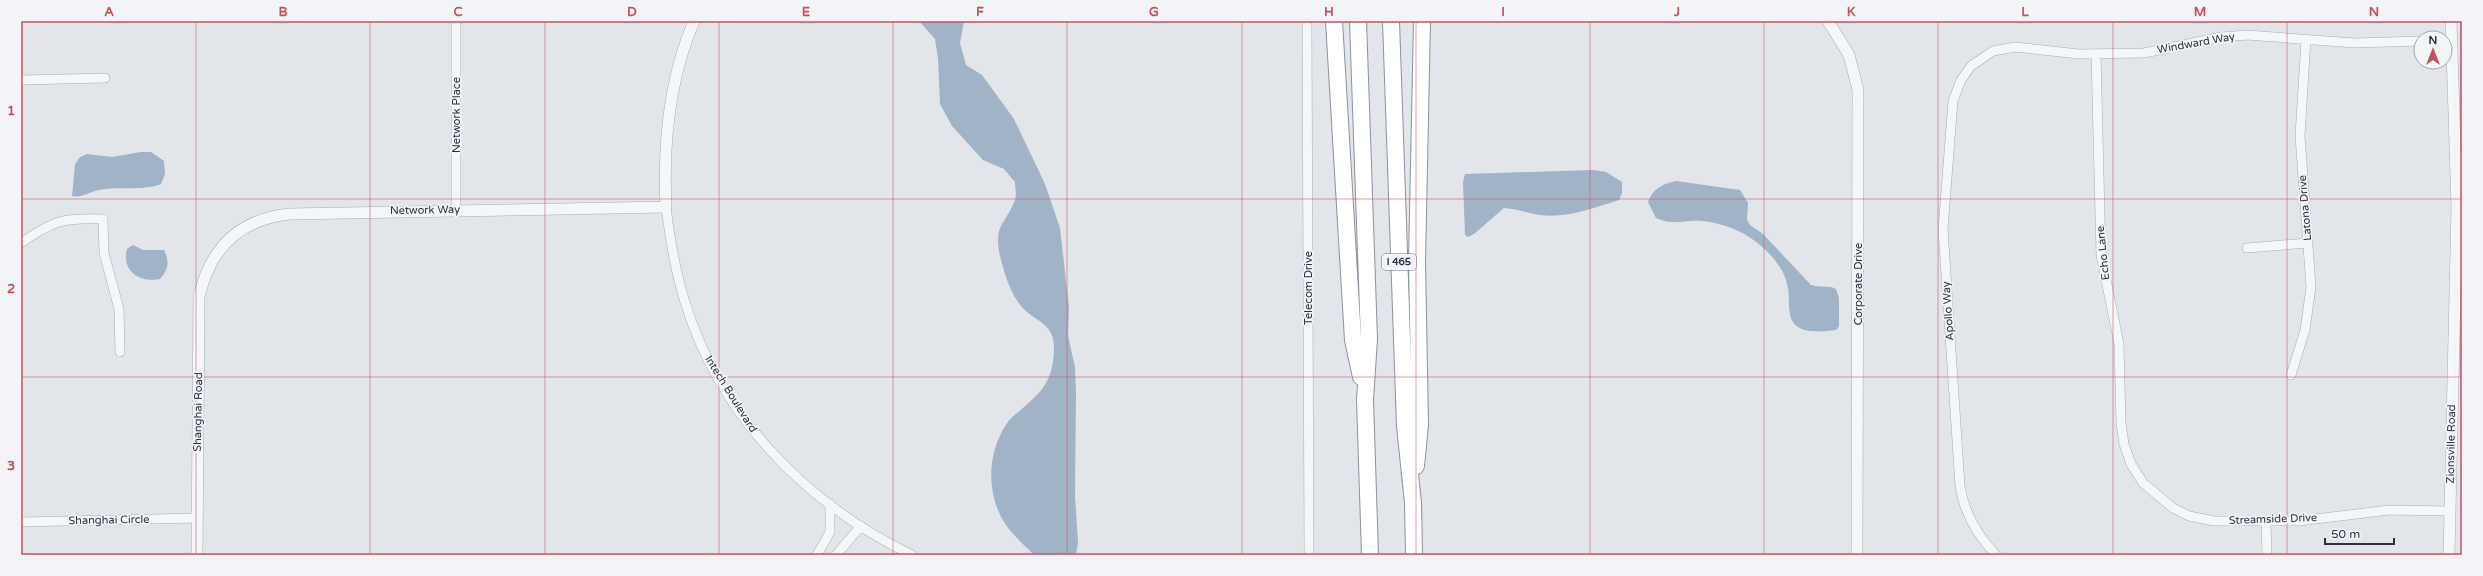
<svg xmlns="http://www.w3.org/2000/svg" width="2483" height="576" viewBox="0 0 2483 576" font-family="'Varela Round',sans-serif">
  <rect width="100%" height="100%" fill="#e2e5ea"/>
  <path fill="#d0d4db" d="M2460 21H2462V375L2459 376Z"/>
  <path fill="#a0b3c7" d="M919 21H964L960 43 966 65 982 75 1014 119 1045 184 1060 228 1069 308 1068 336 1075 367 1076 393 1075 496 1078 543 1076 555H1034C1026 547 1016 538 1009 529 985 499 986 452 1008 422 1012 416 1019 412 1024 407 1045 389 1053 378 1054 349 1055 322 1034 322 1021 306 1010 293 1004 272 1000 256 993 225 1006 224 1015 200 1017 195 1015 187 1015 182L1004 169 983 160 952 126 940 104 938 58 935 39Z
    M141 152H151L164 161 165 174 161 184C146 191 118 186 99 190 89 192 82 198 72 196L75 164 80 157 87 154 112 157Z
    M1593 170 1606 172 1622 182V193L1619 200C1596 207 1565 219 1540 215 1528 213 1517 209 1504 208L1474 234 1468 237 1465 235 1463 182 1465 174Z
    M1676 181 1740 190 1748 203 1747 220 1750 225 1763 234 1811 285C1820 288 1829 285 1836 289L1839 298V326L1836 330C1820 332 1793 335 1790 314 1788 304 1790 294 1787 284 1783 266 1767 249 1752 239 1738 228 1709 219 1692 221 1677 222 1670 224 1656 218L1648 202C1653 188 1663 184 1676 181Z
    M133 245 143 250H164C170 262 168 270 160 279 140 283 121 271 127 249Z"/>
  <g fill="none" stroke-linecap="round" stroke-linejoin="round">
    <defs>
      <path id="minor" d="M1307 21 1309 555
        M2096 54 2101 255 2119 344 2121 423 2124 444 2131 464 2143 483 2173 508 2189 516 2214 521H2299L2389 510 2450 511
        M21 80 105 78
        M666 207C670 239 675 271 685 302 720 416 806 504 912 555
        M456 210V21
        M21 243C54 220 63 218 103 219L104 253 119 309 120 352
        M2247 248 2308 243
        M2291 375 2305 330 2311 287 2300 136 2306 39
        M2266 521 2267 555
        M21 522 197 518
        M817 555 830 532V504
        M836 555 861 526
        M1996 555C1977 535 1964 513 1960 486L1943 229 1953 101 1961 80 1971 66 1993 51 2015 47 2079 54 2144 53 2222 37 2247 35 2355 43 2421 41"/>
      <path id="tertiary" d="M1828 21 1849 55 1858 90 1857 555
        M197 555 199 297C210 248 239 219 290 214L666 207C663 145 669 79 694 21
        M2449 555 2457 207 2451 21"/>
      <path id="motorway" d="M1334 21 1353 340 1361 377
        M1358 21 1369 339 1365 400 1370 555
        M1391 21 1405 426 1413 503 1414 555
        M1416 466 1420 425 1417 262 1422 21"/>
    </defs>
    <use href="#minor" stroke="#a7acb4" stroke-width="10"/>
    <use href="#tertiary" stroke="#a7acb4" stroke-width="12"/>
    <use href="#motorway" stroke="#8a939f" stroke-width="18"/>
    <use href="#minor" stroke="#f5f6f8" stroke-width="9"/>
    <use href="#tertiary" stroke="#f5f6f8" stroke-width="11"/>
    <use href="#motorway" stroke="#fff" stroke-width="16"/>
  </g>
  <path fill="none" stroke="#c55062" stroke-width="1" stroke-opacity="0.55" d="M196 21V555M370 21V555M545 21V555M719 21V555M893 21V555M1067 21V555M1242 21V555M1416 21V555M1590 21V555M1764 21V555M1938 21V555M2113 21V555M2287 21V555M21 199H2462M21 377H2462"/>
  <g text-anchor="middle" dominant-baseline="central" stroke-width="3.5" stroke-linejoin="round" paint-order="stroke">
    <rect fill="#f2f4f7" stroke="#676d77" stroke-width="1" x="1382" y="254" width="34" height="16" rx="3"/>
    <g font-size="10" font-weight="bold" fill="#2b3340">
      <text x="1399" y="262">I 465</text>
    </g>
    <g font-size="11" fill="#2b3340" stroke="#f2f4f7">
      <text transform="translate(2196 43) rotate(-10)">Windward Way</text>
      <text transform="translate(456 115) rotate(-90)">Network Place</text>
      <text transform="translate(2305 208) rotate(-95)">Latona Drive</text>
      <text transform="translate(425 210) rotate(-1)">Network Way</text>
      <text transform="translate(2103 253) rotate(-96)">Echo Lane</text>
      <text transform="translate(1858 284) rotate(-90)">Corporate Drive</text>
      <text transform="translate(1308 288) rotate(-90)">Telecom Drive</text>
      <text transform="translate(1948 311) rotate(-94)">Apollo Way</text>
      <text transform="translate(731 394) rotate(58)">Intech Boulevard</text>
      <text transform="translate(198 412) rotate(-89)">Shanghai Road</text>
      <text transform="translate(2451 444) rotate(-89)">Zionsville Road</text>
      <text transform="translate(2273 519) rotate(-2)">Streamside Drive</text>
      <text transform="translate(109 520) rotate(-1)">Shanghai Circle</text>
    </g>
  </g>
  <rect width="2483" height="576" fill="none" stroke="#f2f4f7" stroke-width="44"/>
  <g transform="translate(2433 50)"><circle r="19" fill="#f2f4f7" stroke="#a2a7ae"/>
  <path d="M0-3L7 15L0 10L-7 15Z" fill="#c55062"/>
  <text y="-6" font-size="11" font-weight="bold" text-anchor="middle" fill="#2b3340">N</text>
  </g>
  <path d="M2325 538v6h69v-6" fill="none" stroke="#2b3340" stroke-width="2"/>
  <text x="2331" y="538" font-size="12" fill="#2b3340" stroke="#f2f4f7" stroke-width="3" paint-order="stroke">50 m</text>
  <rect x="22" y="22" width="2439" height="532" fill="none" stroke="#c55062" stroke-width="1.5"/>
  <g font-size="13" text-anchor="middle" font-weight="bold" fill="#c55062">
    <text x="109" y="16">A</text>
    <text x="283" y="16">B</text>
    <text x="458" y="16">C</text>
    <text x="632" y="16">D</text>
    <text x="806" y="16">E</text>
    <text x="980" y="16">F</text>
    <text x="1154" y="16">G</text>
    <text x="1329" y="16">H</text>
    <text x="1503" y="16">I</text>
    <text x="1677" y="16">J</text>
    <text x="1851" y="16">K</text>
    <text x="2025" y="16">L</text>
    <text x="2200" y="16">M</text>
    <text x="2374" y="16">N</text>
    <text x="11" y="115">1</text>
    <text x="11" y="293">2</text>
    <text x="11" y="470">3</text>
  </g>
</svg>
